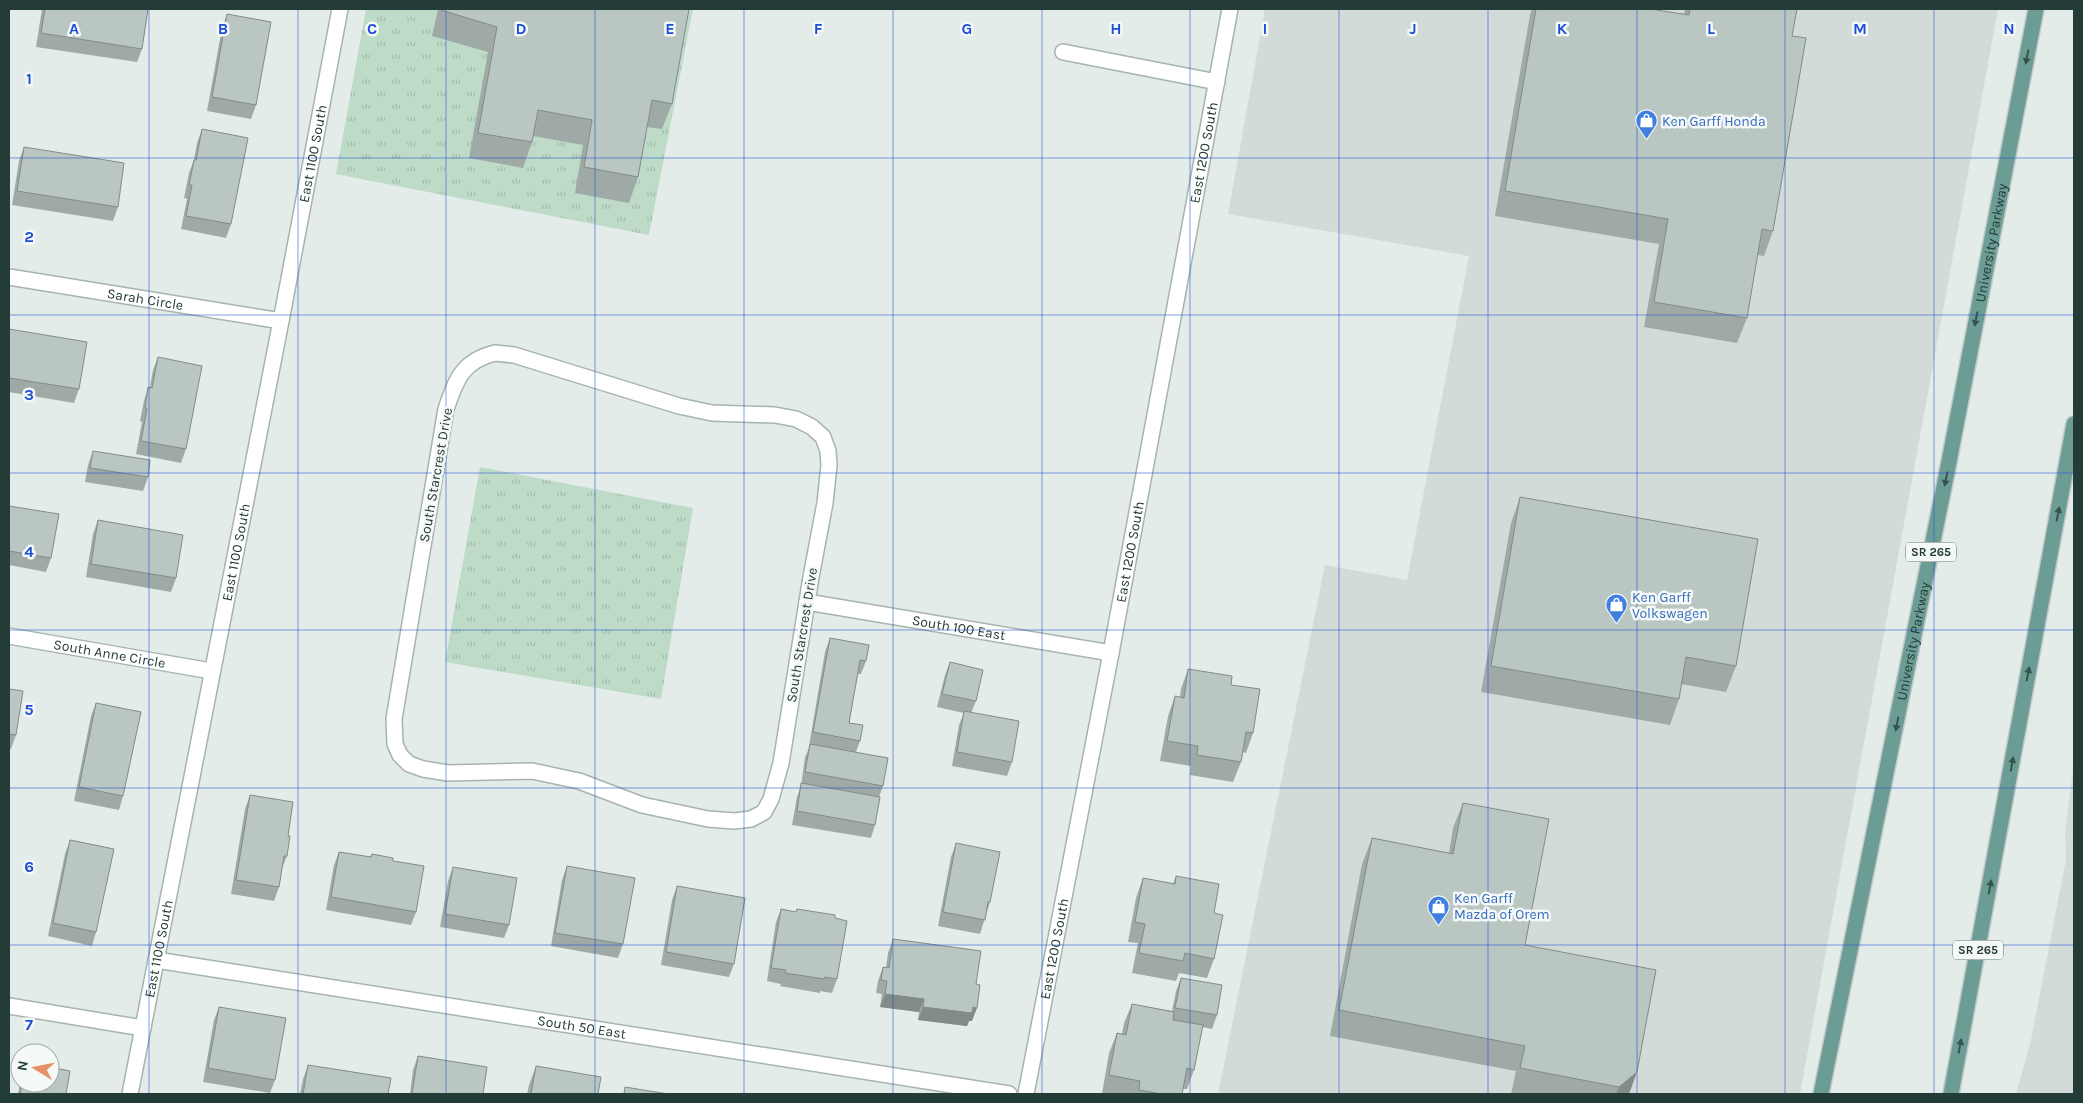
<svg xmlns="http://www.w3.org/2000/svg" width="2083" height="1103" viewBox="0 0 2083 1103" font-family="Karla,sans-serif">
  <defs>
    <pattern id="grass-tufts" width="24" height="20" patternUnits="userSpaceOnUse" patternTransform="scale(1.25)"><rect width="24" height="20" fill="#bedbc8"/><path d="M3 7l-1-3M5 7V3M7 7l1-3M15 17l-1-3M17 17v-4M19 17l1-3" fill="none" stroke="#a3bdac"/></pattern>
  </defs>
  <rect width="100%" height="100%" fill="#e3ece9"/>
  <path fill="#d2dbd8" d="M1265 9H1998L1800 1094H1218L1325 565 1407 580 1469 256 1228 214Z
    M2074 763V1094H2016L2031 1040 2066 859 2065 832Z"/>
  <path fill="url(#grass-tufts)" d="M366 9H693L649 235 336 174Z
    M480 467 693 508 661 699 445 662Z"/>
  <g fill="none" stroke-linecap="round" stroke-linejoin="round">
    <defs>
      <g id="minor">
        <path d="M1063 52 1217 82"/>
        <path id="s1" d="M9 277 281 321"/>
        <path d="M495 353 514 355 679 406 712 413 775 415 796 419 812 427 823 437 828 451 829 465 825 503 811 577 781 763 771 799 764 812 751 819 734 821 708 819 642 805 579 781 532 771 448 773 423 769 409 764 400 755 395 744 394 719 446 409C456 380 462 361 495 353Z"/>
        <path id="s2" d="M807 602 1111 653"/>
        <path id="s3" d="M9 636 211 671"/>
        <path id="s4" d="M156 960 1009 1094"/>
        <path d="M9 1006 143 1028"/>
        <path id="s5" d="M130 1094 281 321 340 9"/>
        <path id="s6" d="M1026 1094 1111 653 1230 9"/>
      </g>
      <g id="major">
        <path id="s7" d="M1821 1094 1948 467 2036 9"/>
        <path d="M1951 1094 2074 424"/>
      </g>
    </defs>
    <use href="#minor" stroke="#a6b4b0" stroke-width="18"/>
    <use href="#major" stroke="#c2c8c7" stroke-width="18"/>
    <use href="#minor" stroke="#fff" stroke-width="15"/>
    <use href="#major" stroke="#6c9d95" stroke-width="15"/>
  </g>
  <path fill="#9faaa7" d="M42 9H148L142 49 137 62 36 47Z
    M438 9H689L672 104 662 129 647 127 638 177 629 203 575 193 583 145 533 136 532 142 523 168 469 158 488 52 432 36Z
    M1532 9H1650L1684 15 1685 9H1797L1792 36 1773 231 1764 256 1757 255 1747 318 1737 343 1644 327 1659 244 1495 216 1530 15Z
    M227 14 256 105 251 119 207 111 222 28Z
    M202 129 231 224 226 238 181 229 187 199 184 198 189 173 194 160 197 143Z
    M24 147 118 207 113 221 12 205 19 161Z
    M9 329 79 389 74 403 9 392Z
    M158 357 186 449 181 463 136 454 142 422 140 421 144 401 148 387H150L153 370Z
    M93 451 148 477 143 491 85 482 88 465Z
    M1520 497 1736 666 1726 692 1681 684 1679 699 1670 725 1481 692 1511 523Z
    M9 506 51 558 46 572 9 565Z
    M98 520 176 578 171 592 86 577 93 534Z
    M830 638 866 661 861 674H858L849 723 860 741 856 752 883 786 879 797 875 825 871 838 792 825 797 797 801 786 805 757 810 746H809L825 652Z
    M950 662 976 701 971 713 1012 762 1007 776 952 766 959 725 964 713 937 707 945 675Z
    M1188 669 1231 685 1253 733 1246 753 1242 752 1241 762 1233 782 1190 775 1191 766 1160 761 1168 716 1175 696 1180 697 1181 689Z
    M9 689 16 735 11 749 9 748Z
    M96 703 123 796 119 810 74 801 91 716Z
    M250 795 288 836 287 856 282 868 279 887 274 901 231 894 245 809Z
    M1463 803 1525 945 1629 1094H1511L1516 1071 1330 1036 1362 864 1372 838 1449 853 1453 828Z
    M70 840 96 932 92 946 48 936 65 854Z
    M956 843 990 902 980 934 938 926 951 857Z
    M339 852 370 857 372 854 393 861 416 912 411 925 326 910 334 865Z
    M567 866 623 944 618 958 551 946 562 880Z
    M453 867 509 925 504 938 440 927 448 881Z
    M1176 876 1214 959 1207 978 1179 973 1176 981 1132 973 1138 943 1128 942 1136 898 1143 878 1173 884Z
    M677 886 734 964 729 977 661 965 672 900Z
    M781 909 796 912 797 909 835 918 837 979 832 993 820 991V993L780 986 781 984 767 981 776 922Z
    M893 939 972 1021H969L967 1026 918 1020 919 1012 880 1007 882 994 876 993 878 981 883 967H886L888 953Z
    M1181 978 1217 1015 1212 1029 1202 1027 1194 1070 1187 1089H1183L1182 1094H1102L1109 1053 1117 1033 1122 1034 1124 1023 1132 1004 1172 1011 1176 991Z
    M219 1007 275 1080 270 1093 203 1082 214 1020Z
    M418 1056 483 1094H410L413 1070Z
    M308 1065 388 1094H300L303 1079Z
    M536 1066 598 1094H527L529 1085Z
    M20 1083H50L66 1094H18Z"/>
  <path fill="#828b88" d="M885 994 924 999 919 1012 880 1007Z
    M923 1007H973L977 1008 972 1021H969L967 1026 918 1020Z
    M1637 1072 1629 1094H1616L1619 1087Z"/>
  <path fill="#b9c6c2" stroke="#828b88" d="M45 9H148L142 49 41 33Z
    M442 9H689L672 104 652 100 638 177 584 167 592 120 538 110 532 142 478 133 497 27 441 10Z
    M1536 9H1650L1689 15 1690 9H1797L1792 36 1806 38 1773 231 1762 229 1747 318 1654 302 1668 219 1505 191Z
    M227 14 271 22 256 105 212 97Z
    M202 129 248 138 231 224 186 216 192 185H189L194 160H196Z
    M24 147 124 163 118 207 17 191Z
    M9 329 87 342 79 389 9 378Z
    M158 357 202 366 186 449 141 441 147 408H145L148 387 152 388Z
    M93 451 150 460 148 477 90 468Z
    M1520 497 1758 539 1736 666 1686 657 1679 699 1491 666Z
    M9 506 59 514 51 558 9 551Z
    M98 520 183 535 176 578 91 564Z
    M830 638 869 645 866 661 860 660 849 723 863 725 860 741 813 732Z
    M950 662 983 670 976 701 942 694Z
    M1188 669 1232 676 1231 685 1260 689 1253 733 1246 732 1241 762 1197 755 1198 746 1167 741 1175 696 1184 698Z
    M9 689 23 691 16 735 9 734Z
    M96 703 141 712 123 796 79 787Z
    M964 711 1019 721 1012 762 957 752Z
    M810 744 888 758 883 786 805 772Z
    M801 783 880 797 875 825 797 811Z
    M250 795 293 802 288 836H290L287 856H284L279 887 236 880Z
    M1463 803 1549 819 1525 945 1656 970 1637 1072 1619 1087 1520 1068 1525 1046 1339 1010 1372 838 1453 854Z
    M70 840 114 849 96 932 53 923Z
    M956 843 1000 852 990 902H988L985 920 943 912Z
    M339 852 371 857 372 854 393 858V861L424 866 416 912 331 897Z
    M567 866 635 878 623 944 555 933Z
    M453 867 517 878 509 925 445 914Z
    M1176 876 1219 884 1214 913 1223 915 1214 959 1185 953 1183 961 1139 953 1145 924 1135 922 1143 878 1175 884Z
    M677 886 745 898 734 964 666 952Z
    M781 909 796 912 797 909 835 915V918L847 921 837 979 825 977 824 979 785 973 786 970 771 968Z
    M893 939 981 951 976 984 980 985 977 1008 973 1007 972 1013 923 1007 924 999 885 994 887 981 881 980 883 967 889 968Z
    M1181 978 1222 985 1217 1015 1175 1008Z
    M1132 1004 1174 1012 1173 1020 1203 1025 1194 1070 1187 1068 1182 1094H1162L1139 1090 1140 1081 1109 1075 1117 1033 1126 1035Z
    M219 1007 286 1018 275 1080 208 1068Z
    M418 1056 487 1067 483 1094H412Z
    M308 1065 391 1078 388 1094H303Z
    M536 1066 601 1077 598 1094H531Z
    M50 1067 70 1071 66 1094H20L22 1083H50Z
    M625 1087 668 1094H624Z"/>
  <defs><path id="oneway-solid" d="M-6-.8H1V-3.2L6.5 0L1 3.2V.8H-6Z" transform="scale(1.25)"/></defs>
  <g fill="#36544e">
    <use href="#oneway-solid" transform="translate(2027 57) rotate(101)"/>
    <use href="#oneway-solid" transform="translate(1976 319) rotate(101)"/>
    <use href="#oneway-solid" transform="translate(1946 479) rotate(101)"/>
    <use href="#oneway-solid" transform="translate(2058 514) rotate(-79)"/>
    <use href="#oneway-solid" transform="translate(2028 674) rotate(-79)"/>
    <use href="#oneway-solid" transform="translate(1897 724) rotate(101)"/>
    <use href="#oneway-solid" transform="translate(2012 764) rotate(-80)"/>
    <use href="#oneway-solid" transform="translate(1990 887) rotate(-80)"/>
    <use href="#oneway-solid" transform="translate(1960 1046) rotate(-80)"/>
  </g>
  <path fill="none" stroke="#1d4ed8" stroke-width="1" stroke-opacity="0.55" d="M149 9V1094M298 9V1094M446 9V1094M595 9V1094M744 9V1094M893 9V1094M1042 9V1094M1190 9V1094M1339 9V1094M1488 9V1094M1637 9V1094M1785 9V1094M1934 9V1094M9 158H2074M9 315H2074M9 473H2074M9 630H2074M9 788H2074M9 945H2074"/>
  <defs>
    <symbol id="shop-pin" viewBox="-11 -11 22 30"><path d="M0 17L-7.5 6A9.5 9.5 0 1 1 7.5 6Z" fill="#3f7fe0" stroke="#f4f8f6"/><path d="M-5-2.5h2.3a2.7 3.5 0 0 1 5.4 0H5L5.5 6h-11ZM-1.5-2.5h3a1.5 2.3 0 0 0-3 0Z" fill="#fff"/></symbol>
  </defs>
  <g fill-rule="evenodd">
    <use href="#shop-pin" x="1634" y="108" width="25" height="34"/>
    <use href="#shop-pin" x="1604" y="592" width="25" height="34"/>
    <use href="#shop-pin" x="1426" y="894" width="25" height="34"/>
  </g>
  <g text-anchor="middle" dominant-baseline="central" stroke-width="5" stroke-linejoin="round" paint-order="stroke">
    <g fill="#f4f8f6" stroke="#627470" stroke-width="1">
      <rect x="1906" y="542.5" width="50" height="19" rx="4"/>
      <rect x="1953" y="940.5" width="50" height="19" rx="4"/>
    </g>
    <g font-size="12" font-weight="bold" fill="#243c37">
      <text x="1931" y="552">SR 265</text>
      <text x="1978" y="950">SR 265</text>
    </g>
    <g font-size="14" fill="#366cbe" stroke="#f4f8f6" text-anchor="start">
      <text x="1662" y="121">Ken Garff Honda</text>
      <text x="1632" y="597">Ken Garff<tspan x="1632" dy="16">Volkswagen</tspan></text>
      <text x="1454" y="898">Ken Garff<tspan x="1454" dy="16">Mazda of Orem</tspan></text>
    </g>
    <g font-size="14" fill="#243c37" stroke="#f4f8f6">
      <text stroke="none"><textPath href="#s5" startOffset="958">East 1100 South</textPath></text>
      <text stroke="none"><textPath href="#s6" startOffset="958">East 1200 South</textPath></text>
      <text stroke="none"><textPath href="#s7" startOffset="868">University Parkway</textPath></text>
      <text stroke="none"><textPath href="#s1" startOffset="138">Sarah Circle</textPath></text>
      <text transform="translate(436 475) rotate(-80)">South Starcrest Drive</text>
      <text stroke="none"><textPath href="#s5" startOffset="552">East 1100 South</textPath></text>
      <text stroke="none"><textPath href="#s6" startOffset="552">East 1200 South</textPath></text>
      <text stroke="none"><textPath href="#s2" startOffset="154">South 100 East</textPath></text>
      <text transform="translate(802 635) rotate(-81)">South Starcrest Drive</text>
      <text stroke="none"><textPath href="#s7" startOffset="462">University Parkway</textPath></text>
      <text stroke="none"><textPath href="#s3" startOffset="102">South Anne Circle</textPath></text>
      <text stroke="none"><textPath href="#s5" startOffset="148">East 1100 South</textPath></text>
      <text stroke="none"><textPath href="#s6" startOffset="148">East 1200 South</textPath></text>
      <text stroke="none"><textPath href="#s4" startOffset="431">South 50 East</textPath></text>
    </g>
  </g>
  <g font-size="16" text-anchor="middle" font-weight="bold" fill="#1d4ed8" stroke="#f4f8f6" stroke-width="5" stroke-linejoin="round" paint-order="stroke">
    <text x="74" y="34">A</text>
    <text x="223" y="34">B</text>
    <text x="372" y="34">C</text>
    <text x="521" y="34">D</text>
    <text x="670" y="34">E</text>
    <text x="818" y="34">F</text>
    <text x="967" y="34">G</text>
    <text x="1116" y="34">H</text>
    <text x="1265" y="34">I</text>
    <text x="1413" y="34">J</text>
    <text x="1562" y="34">K</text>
    <text x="1711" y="34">L</text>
    <text x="1860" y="34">M</text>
    <text x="2009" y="34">N</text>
    <text x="29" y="84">1</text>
    <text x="29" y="242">2</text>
    <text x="29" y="400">3</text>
    <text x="29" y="557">4</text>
    <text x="29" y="715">5</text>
    <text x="29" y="872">6</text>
    <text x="29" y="1030">7</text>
  </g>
  <rect width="2083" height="1103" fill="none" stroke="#243c37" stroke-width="20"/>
  <g transform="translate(35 1068) rotate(280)"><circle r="24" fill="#f4f8f6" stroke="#a1adaa"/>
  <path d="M0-4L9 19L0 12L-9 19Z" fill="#e69267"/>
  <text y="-8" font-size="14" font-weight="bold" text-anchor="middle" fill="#243c37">N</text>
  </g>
</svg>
